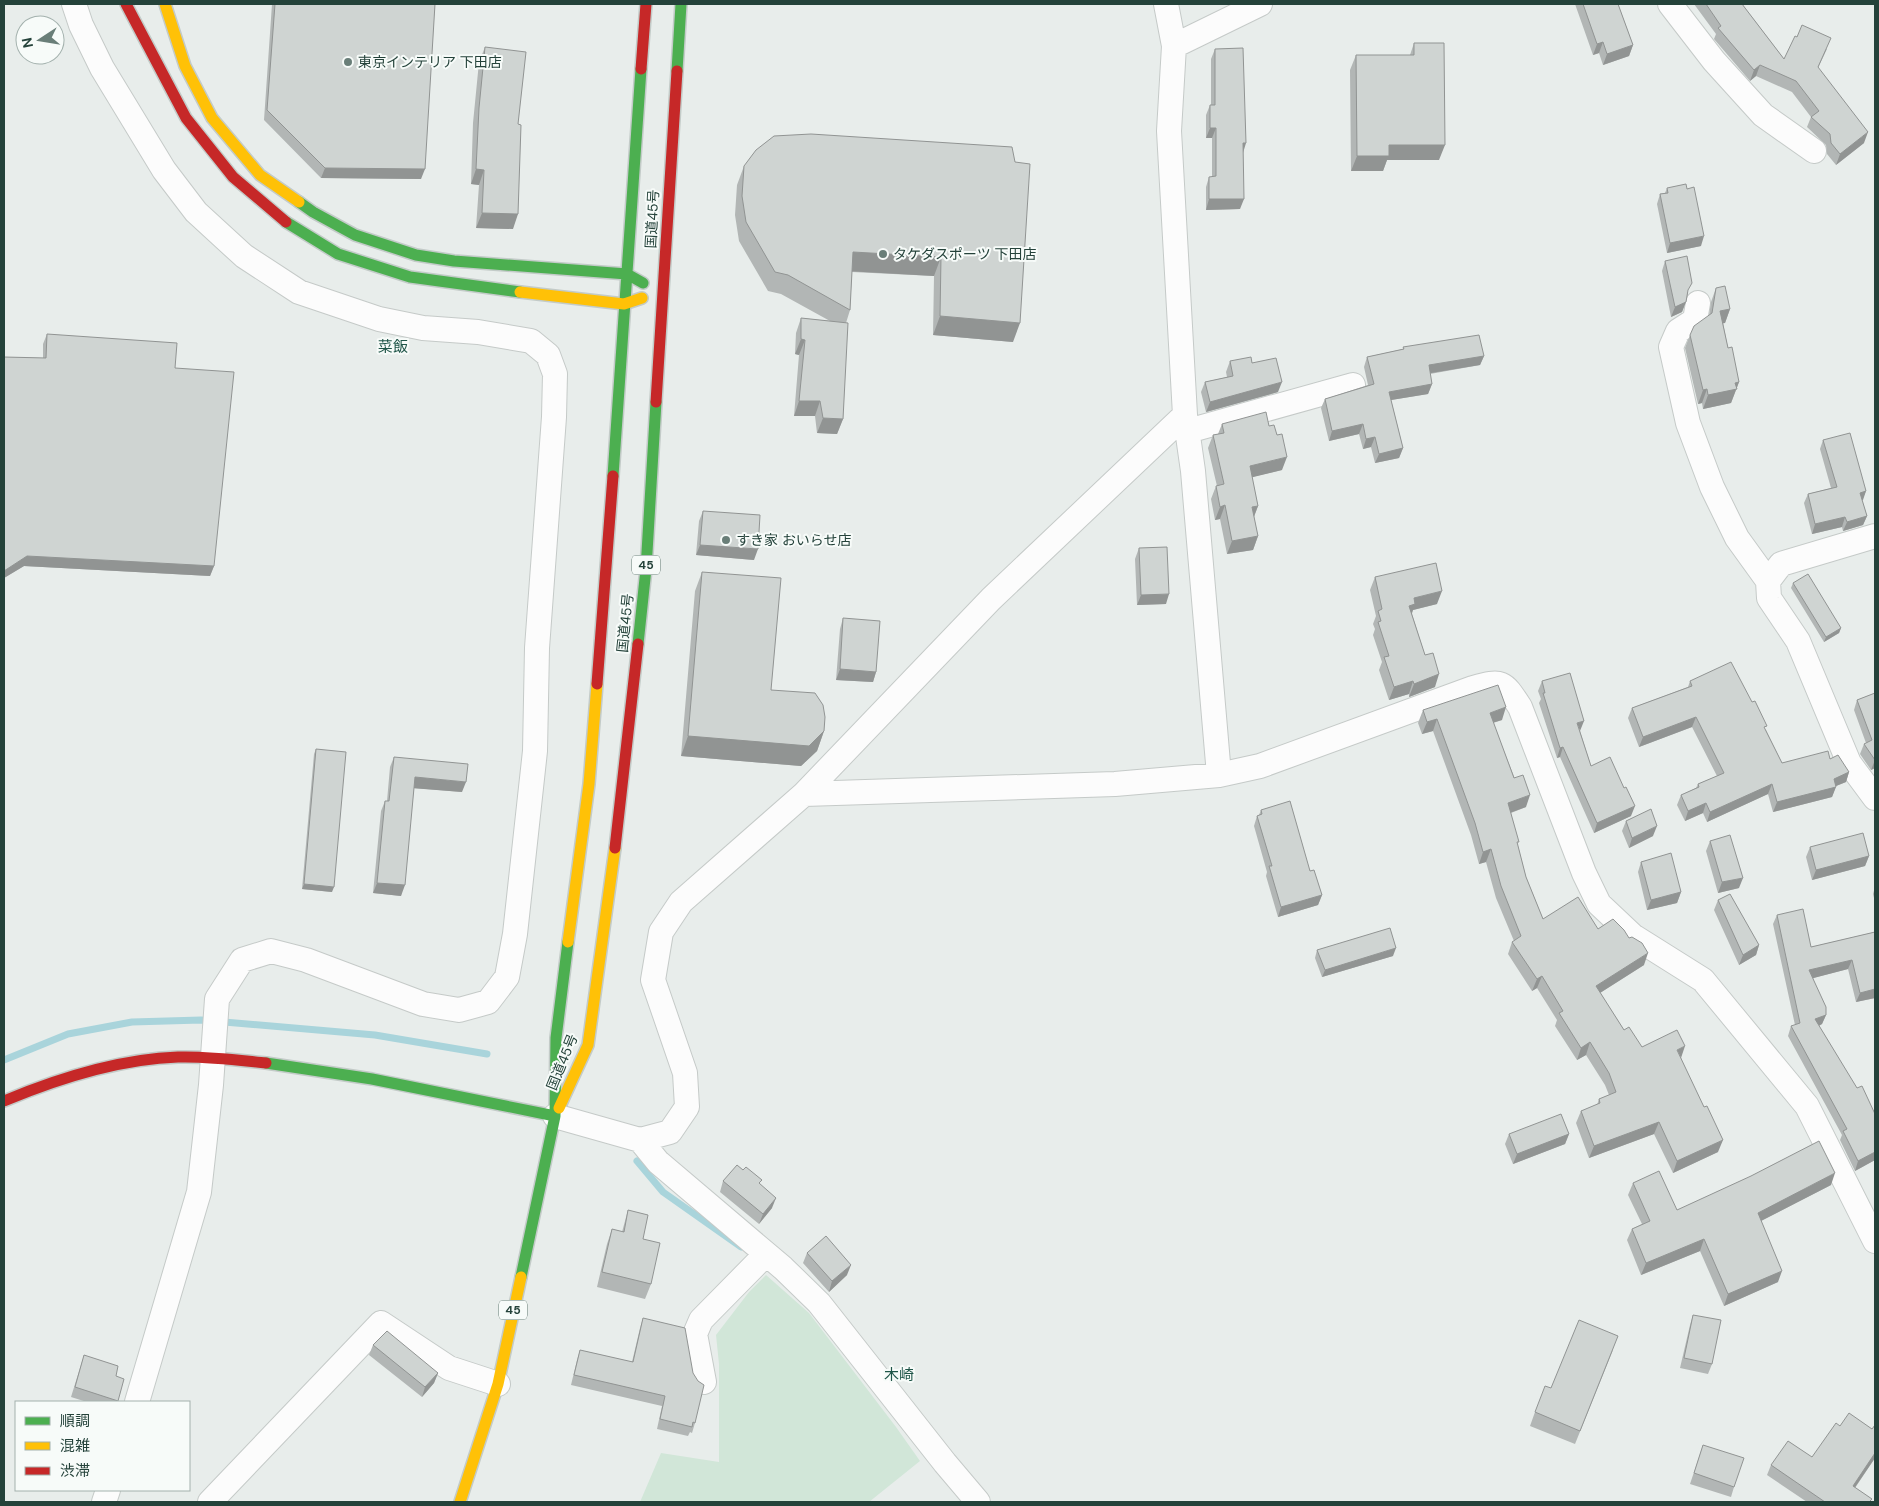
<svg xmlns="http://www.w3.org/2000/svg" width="1879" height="1506" viewBox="0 0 1879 1506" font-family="'DM Sans','Noto Sans JP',sans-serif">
  <rect width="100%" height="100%" fill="#e8edeb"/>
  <path fill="#d1e6d8" d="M766 1275 809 1313 896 1427 920 1461 869 1502H640L661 1453 719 1462V1364L716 1335 749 1292Z"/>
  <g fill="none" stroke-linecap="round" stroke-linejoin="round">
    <path stroke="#a9d4db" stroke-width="7" d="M4 1060 68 1034 132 1022 201 1020 375 1035 487 1054
      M637 1161 663 1192 741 1247"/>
    <defs>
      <path id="street" d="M74 4 81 25 102 68 164 170 196 212 244 256 299 292 379 319 423 328 478 332 531 341 548 355 555 374 554 417 537 648 535 751 515 934 507 977 488 1002 459 1010 423 1004 306 960 271 951 242 960 217 999 211 1085 199 1192 137 1402
        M1166 4 1174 46 1169 131 1185 415 1193 471 1219 775
        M1670 4 1714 61 1763 115 1814 151
        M1174 46 1260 4
        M1698 303 1695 320 1678 331 1671 347 1688 423 1712 487 1737 538 1768 581
        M1188 431 1353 385
        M1875 536 1781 564 1768 581 1769 598 1798 641 1849 763 1875 798
        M804 794 1115 784 1219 775 1260 766 1473 688C1503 680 1503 681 1520 707L1584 873 1599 904 1633 936 1703 980 1807 1106 1875 1241
        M555 1116 640 1140 670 1132 687 1107 685 1073 653 980 661 932 681 902 804 794 991 599 1185 415
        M640 1140 658 1162 783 1268 819 1303 945 1463 978 1502
        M704 1382 695 1334 701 1320 766 1254
        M104 1502 108 1490
        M210 1502 381 1323 449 1368 498 1384"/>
      <path id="fast" d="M677 71 681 4
        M299 202 313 212 355 235 416 255 454 261 627 274 643 283
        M286 222 338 254 410 277 520 292
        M613 476 641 69
        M638 644 646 569 656 402
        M266 1063 372 1079 555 1116
        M521 1277 555 1116 556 1038 568 942"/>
      <path id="slow" d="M165 4 185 66 212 118 260 175 299 202
        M520 292 624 304 642 298
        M568 942 589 784 597 684
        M559 1108 588 1045 615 848
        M460 1502 498 1384 521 1277"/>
      <path id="jam" d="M126 4 186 118 233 177 286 222
        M641 69 646 4
        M656 402 677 71
        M597 684 613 476
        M615 848 638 644
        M4 1101C59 1078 118 1059 178 1057 208 1056 237 1060 266 1063"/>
    </defs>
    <use href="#street" stroke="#c5cac8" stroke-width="26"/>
    <use href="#fast" stroke="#c3cbc8" stroke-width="14"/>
    <use href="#slow" stroke="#c3cbc8" stroke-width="14"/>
    <use href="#jam" stroke="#c3cbc8" stroke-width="14"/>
    <use href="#street" stroke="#fcfcfc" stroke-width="24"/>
    <use href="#fast" stroke="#4caf50" stroke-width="11"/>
    <use href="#slow" stroke="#ffc107" stroke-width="11"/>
    <use href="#jam" stroke="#c62828" stroke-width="11"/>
  </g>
  <path fill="#b2b6b5" d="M272 4H435L421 179 321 178 264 120Z
    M1575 4H1618L1633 45 1629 56 1603 65 1599 53 1593 55Z
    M1694 4H1742L1784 59 1827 49 1818 68 1864 143 1836 165 1827 154 1826 145 1807 127 1811 117 1792 92 1756 76 1750 81 1714 39 1716 34Z
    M1414 43 1439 160H1387L1383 171H1351L1350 70 1356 55H1410Z
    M485 47 518 124 513 229 476 228 479 185 471 184 473 123 479 62Z
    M1215 49 1243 153 1240 209 1206 210V187L1209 177H1212V138H1206V115L1210 105H1211V59Z
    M1012 147 1013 342 933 335 934 276 852 272 850 310 846 323 843 419 837 434 817 433 815 416H794L799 355 795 354 796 333 801 318 830 321 781 294 768 291 739 241 735 215 737 185 744 166Z
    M1667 188 1701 246 1667 253 1657 204 1660 194 1665 193Z
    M1665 261 1688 293 1682 312 1671 317 1662 271Z
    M1716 288 1730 309 1725 323H1723L1728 348 1739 382 1731 403 1703 409 1702 403 1698 404 1685 348 1690 335 1709 316 1711 302Z
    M47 334 175 368 214 566 210 576 24 566 4 578V357L43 358V344Z
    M1403 347 1484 356 1480 365 1430 374 1432 384 1428 394 1391 400 1403 448 1399 458 1375 463 1371 447 1363 449 1359 434 1329 441 1321 408 1325 399 1368 385 1364 367 1367 357 1403 349Z
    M1230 361 1252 363 1278 392 1206 412 1201 392 1205 382 1227 377 1226 372Z
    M1222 424 1269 426 1282 470 1252 477 1258 506 1254 517 1258 536 1253 550 1227 554 1220 519 1215 520 1211 499 1216 486H1217L1208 448 1213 435 1218 434Z
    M1823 440 1866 491 1862 500 1867 516 1863 525 1843 531 1842 527 1812 534 1804 503 1808 494 1831 488 1820 449Z
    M703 511 754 560 696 555 699 521Z
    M1139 548 1166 604 1137 605 1135 559Z
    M702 572 771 690 824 731 817 751 801 766 681 756 695 591Z
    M1375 577 1437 604 1413 610 1412 614 1435 687 1409 697V694L1389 700 1379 670 1382 662 1373 635 1375 629 1373 624 1376 616 1370 590Z
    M1793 583 1841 628 1839 633 1824 642 1791 588Z
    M843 618 876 672 873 682 836 680 840 629Z
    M1542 681 1580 731 1591 766 1631 816 1594 833 1560 757 1557 758 1539 703 1541 699 1538 691Z
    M1690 681 1766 730 1782 763 1830 759 1849 772 1846 782 1836 786 1832 797 1773 812 1768 794 1707 822 1703 813 1685 821 1677 805 1681 795 1696 788 1698 784 1717 776 1692 727 1639 747 1628 718 1632 708 1688 687Z
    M1875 693V768L1871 770 1860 754 1864 744 1866 743 1854 710 1857 700Z
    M1423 710 1502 720 1493 723 1526 807 1511 813 1518 846 1526 877 1543 919 1598 929 1644 965 1600 993 1624 1030 1642 1047 1681 1058 1718 1152 1673 1173 1654 1134 1589 1158 1576 1123 1581 1111 1597 1105 1599 1099 1609 1095 1605 1085 1586 1055 1577 1060 1555 1026 1557 1020 1537 988 1532 991 1508 954 1512 942 1514 941 1496 898 1486 862 1479 864 1471 835 1433 731 1422 734 1418 723Z
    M316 749 332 892 302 889 314 754Z
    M394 757 462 792 414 788 401 896 373 893 381 811 385 801H387L390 767Z
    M1261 810 1310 871 1322 895 1318 905 1278 917 1266 876 1267 872 1254 826 1257 816 1259 815Z
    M1626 821 1653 836 1629 848 1622 831Z
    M1710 841 1739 888 1718 893 1706 851Z
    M1810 847 1869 856 1865 866 1812 880 1806 857Z
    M1641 862 1681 892 1677 903 1647 910 1638 872Z
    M1875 887V902L1873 894Z
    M1718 900 1759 945 1756 955 1739 965 1714 910Z
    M1777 915 1811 947 1875 932V998L1856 1002 1848 969 1813 978 1826 1015 1822 1024 1819 1026 1875 1160 1855 1171 1840 1140 1842 1135 1788 1036 1791 1026 1795 1025 1773 924Z
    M1317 950 1393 956 1322 977 1315 958Z
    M1509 1134H1569L1565 1144 1513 1164 1505 1144Z
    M723 1181 760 1184 772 1208 759 1224 720 1192Z
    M1633 1183 1677 1210 1831 1185 1761 1221 1778 1282 1724 1306 1700 1251 1641 1275 1627 1240 1632 1229 1642 1224 1628 1195Z
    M628 1210 643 1239 651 1284 645 1299 597 1287 607 1244 612 1229 622 1232Z
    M807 1253 847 1275 829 1292 803 1263Z
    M1693 1315 1712 1364 1708 1374 1680 1368 1690 1325Z
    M643 1318 695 1423 692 1433 690 1432 688 1436 657 1429 662 1406 571 1385 577 1360 580 1350 632 1362 640 1328Z
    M373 1345 438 1373 434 1383 422 1397 369 1355Z
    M1613 1350 1575 1444 1530 1426 1535 1412 1551 1388Z
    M84 1355 116 1376 118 1402H87L71 1397Z
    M1875 1425V1458L1855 1488 1872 1499 1870 1502H1807L1767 1475 1771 1465 1812 1457 1840 1426 1872 1429Z
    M1703 1445 1734 1487 1731 1497 1690 1484Z"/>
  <path fill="#919493" d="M1603 42 1599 53 1593 55 1597 44Z
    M1633 45 1629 56 1603 65 1607 54Z
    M1760 65 1756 76 1750 81 1754 70Z
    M1210 128H1216L1212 138H1206Z
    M1868 132 1864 143 1836 165 1840 154Z
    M1243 143H1246L1243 153Z
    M1389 145H1445L1439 160H1387L1383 171H1351L1357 156Z
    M325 168 425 169 421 179 321 178Z
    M476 169 484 170 479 185 471 184Z
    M1209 199H1244L1240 209 1206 210Z
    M482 213 518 214 513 229 476 228Z
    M1704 236 1701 246 1667 253 1670 243Z
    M853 252 941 257 934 276 846 271Z
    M1686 302 1682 312 1671 317 1675 307Z
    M1730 309 1725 323 1715 325 1720 311Z
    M940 316 1020 323 1013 342 933 335Z
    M801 339 805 340 799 355 795 354Z
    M1484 356 1480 365 1425 374 1429 365Z
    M1282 382 1278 392 1206 412 1210 402Z
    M1739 382 1731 403 1703 409 1708 395 1735 383Z
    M1432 384 1428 394 1385 401 1389 392Z
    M1707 389 1702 403 1698 404 1703 390Z
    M799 401H820L815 416H794Z
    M823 418 843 419 837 434 817 433Z
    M1363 424 1359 434 1329 441 1332 431Z
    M1375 437 1371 447 1363 449 1366 439Z
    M1403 448 1399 458 1375 463 1379 454Z
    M1287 457 1282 470 1245 479 1250 466Z
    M1866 491 1863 500 1857 502 1860 493Z
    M1225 505 1220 519 1215 520 1220 507Z
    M1258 506 1253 519 1252 507Z
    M1867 516 1863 525 1843 531 1847 522Z
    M1845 517 1842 527 1812 534 1815 524Z
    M1258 536 1253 550 1227 554 1232 541Z
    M700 545 758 549 754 560 696 555Z
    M27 556 214 566 210 576 24 566 4 578V571Z
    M1442 591 1437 604 1413 610 1410 617 1409 606 1414 598Z
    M1169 594 1166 604 1137 605 1141 595Z
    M1841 628 1839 633 1824 642 1826 637Z
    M840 669 876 672 873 682 836 680Z
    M1439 674 1435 687 1409 697 1414 684Z
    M1413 681 1409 694 1389 700 1394 687Z
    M1506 707 1502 720 1485 725 1490 713Z
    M1696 717 1692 727 1639 747 1643 737Z
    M1437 719 1433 731 1422 734 1427 722Z
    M1584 721 1580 731 1577 723Z
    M824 731 817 751 801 766 681 756 688 736Z
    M1563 747 1560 757 1557 758 1560 748Z
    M1875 760V768L1871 770Z
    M1849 772 1846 782 1831 788 1836 787 1832 797 1773 812 1777 802Z
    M415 777 466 782 462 792 411 788Z
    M1772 784 1768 794 1707 822 1710 812Z
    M1530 795 1526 807 1504 815 1508 803Z
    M1706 803 1703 813 1685 821 1688 811Z
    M1635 806 1631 816 1594 833 1597 823Z
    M1657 826 1653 836 1629 848 1632 838Z
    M1491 849 1486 862 1479 864 1483 852Z
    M1869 856 1865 866 1812 880 1816 870Z
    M1743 878 1739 888 1718 893 1722 882Z
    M377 883 405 885 401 896 373 893Z
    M304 884 334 887 332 892 302 889Z
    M1681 892 1677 903 1647 910 1651 900Z
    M1322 895 1318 905 1278 917 1281 907Z
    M1759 945 1756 955 1739 965 1743 955Z
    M1396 948 1393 956 1322 977 1325 970Z
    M1648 953 1644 965 1592 998 1596 986Z
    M1852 960 1848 969 1806 980 1809 970Z
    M1542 976 1537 988 1532 991 1537 979Z
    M1875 989V998L1856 1002 1860 993Z
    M1826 1015 1822 1024 1812 1029 1815 1019Z
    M1590 1042 1586 1055 1577 1060 1581 1048Z
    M1685 1046 1681 1058 1677 1050Z
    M1659 1122 1654 1134 1589 1158 1594 1146Z
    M1569 1134 1565 1144 1513 1164 1517 1154Z
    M1723 1140 1718 1152 1673 1173 1677 1161Z
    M1875 1152V1160L1855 1171 1858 1161Z
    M1835 1173 1831 1185 1753 1225 1758 1213Z
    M776 1198 772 1208 759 1224 763 1214Z
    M1704 1239 1700 1251 1641 1275 1646 1263Z
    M851 1265 847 1275 829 1292 832 1281Z
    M1782 1271 1778 1282 1724 1306 1728 1294Z
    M438 1373 434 1383 422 1397 425 1387Z
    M1875 1453V1458L1849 1496 1853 1486Z"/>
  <path fill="#cfd4d2" stroke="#919493" d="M275 4H435L425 169 325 168 267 110Z
    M1583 4H1618L1633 45 1607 54 1603 42 1597 44Z
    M1706 4H1742L1784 59 1795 36 1797 37 1802 25 1831 38 1818 67 1868 132 1840 154 1831 143 1830 134 1811 117 1819 111 1796 81 1760 65 1754 70 1718 28 1721 26Z
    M1414 43H1444L1445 145H1389V156H1357L1356 55H1414Z
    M485 47 526 52 518 124 521 125 518 214 482 213 484 170 476 169 479 108Z
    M1243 48 1246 143H1243L1244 199H1209V177L1216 176V128H1210V105H1215V49Z
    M811 134 1012 147 1015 162 1030 164 1020 323 940 316 941 257 853 252 850 310 788 275 775 272 746 222 742 196 744 166 756 150 774 136Z
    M1686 184 1687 189 1694 187 1704 236 1670 243 1660 194 1668 193 1667 188Z
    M1687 256 1692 283 1688 290 1686 302 1675 307 1665 261Z
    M1725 286 1730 309 1720 311 1728 348 1732 347 1739 382 1735 383 1737 389 1708 395 1707 389 1703 390 1690 335 1694 326 1712 313 1716 288Z
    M801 318 848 323 843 419 823 418 820 401H799L805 340 801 339Z
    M47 334 177 343 175 368 234 372 214 566 27 556 4 571V357L46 358Z
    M1479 335 1484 356 1429 365 1432 384 1389 392 1403 448 1379 454 1375 437 1366 439 1363 424 1332 431 1325 399 1374 384 1367 357 1404 349 1403 347Z
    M1251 357 1252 363 1276 358 1282 382 1210 402 1205 382 1233 376 1230 361Z
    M1266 412 1269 426 1274 425 1277 435 1282 434 1287 457 1250 466 1258 506 1252 507 1258 536 1232 541 1225 505 1220 507 1216 486 1224 484 1213 435 1224 433 1222 424Z
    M1850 433 1866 491 1860 493 1867 516 1847 522 1845 517 1815 524 1808 494 1837 487 1823 440Z
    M703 511 760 515 758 549 700 545Z
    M1167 547 1169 594 1141 595 1139 548Z
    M1436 563 1442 591 1414 598 1415 604 1409 606 1425 655 1433 653 1439 674 1414 684 1413 681 1394 687 1384 657 1389 656 1378 622 1381 621 1378 611 1382 609 1375 577Z
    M702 572 781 578 771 690 815 693 823 705 825 717 824 731 809 746 688 736Z
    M1808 574 1841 628 1826 637 1793 583Z
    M843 618 880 621 876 672 840 669Z
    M1731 662 1752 702 1755 701 1767 726 1764 727 1782 763 1828 751 1830 759 1838 755 1849 772 1834 779 1836 787 1777 802 1772 784 1710 812 1706 803 1688 811 1681 795 1699 787 1698 784 1724 773 1696 717 1643 737 1632 708 1692 686 1690 681Z
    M1570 673 1584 721 1577 723 1591 766 1610 757 1624 788 1626 787 1635 806 1597 823 1563 747 1560 748 1543 693H1545L1542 681Z
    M1498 685 1506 707 1490 713 1514 778 1523 775 1530 795 1508 803 1519 842H1517L1526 877 1543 919 1578 897 1598 929 1613 919 1624 930 1629 938 1632 937 1642 943 1648 953 1596 986 1624 1030 1629 1027 1642 1047 1677 1030 1685 1046 1677 1050 1704 1107 1707 1106 1723 1140 1677 1161 1659 1122 1594 1146 1581 1111 1600 1103 1599 1099 1616 1092 1609 1073 1590 1042 1581 1048 1559 1013 1563 1011 1542 976 1537 979 1512 942 1521 936 1501 886 1491 849 1483 852 1475 823 1437 719 1427 722 1423 710Z
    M1875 693V760L1864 744 1872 740 1857 700Z
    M316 749 346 752 334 887 304 884Z
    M394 757 468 764 466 782 415 777 405 885 377 883 385 801H389Z
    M1290 801 1310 871 1314 870 1322 895 1281 907 1269 866H1272L1257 816 1262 814 1261 810Z
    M1651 809 1657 826 1632 838 1626 821Z
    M1863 833 1869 856 1816 870 1810 847Z
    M1730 835 1743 878 1722 882 1710 841Z
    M1671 853 1681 892 1651 900 1641 862Z
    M1730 894 1759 945 1743 955 1718 900Z
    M1803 909 1811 947 1875 932V989L1860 993 1852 960 1809 970 1826 1007V1015L1815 1019 1857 1088 1862 1086 1875 1114V1152L1858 1161 1843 1131 1847 1129 1791 1026 1800 1023 1777 915Z
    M1390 928 1396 948 1325 970 1317 950Z
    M1561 1114 1569 1134 1517 1154 1509 1134Z
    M1819 1141 1835 1173 1758 1213 1782 1271 1728 1294 1704 1239 1646 1263 1632 1229 1650 1221 1633 1183 1659 1171 1677 1210 1751 1176Z
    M737 1165 743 1170 746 1167 762 1180 759 1183 776 1198 763 1214 723 1181Z
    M628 1210 648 1215 643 1239 660 1243 651 1284 602 1272 612 1229 624 1232Z
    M826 1236 851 1265 832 1281 807 1253Z
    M1693 1315 1721 1320 1712 1364 1684 1358Z
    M643 1318 685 1328 693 1373 698 1381 704 1385 695 1423 693 1422 692 1427 660 1419 665 1396 574 1375 580 1350 633 1362Z
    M1579 1320 1618 1336 1580 1431 1535 1412 1545 1386 1551 1388Z
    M387 1331 438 1373 425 1387 373 1345Z
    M84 1355 118 1366 116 1376 124 1379 118 1401 75 1387Z
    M1849 1413 1872 1429 1875 1425V1453L1853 1486 1872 1499 1869 1502H1825L1771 1465 1788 1441 1812 1457 1836 1423 1840 1426Z
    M1703 1445 1744 1458 1734 1487 1694 1473Z"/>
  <g fill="#697e78" stroke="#f7fbf9" stroke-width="2">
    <circle cx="348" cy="62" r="5"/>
    <circle cx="883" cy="254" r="5"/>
    <circle cx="726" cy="540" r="5"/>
  </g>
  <g text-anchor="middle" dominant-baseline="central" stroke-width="4" stroke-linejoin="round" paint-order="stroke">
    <g fill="#f7fbf9" stroke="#637a73" stroke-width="1">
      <rect x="632" y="555.5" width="28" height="19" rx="4"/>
      <rect x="499" y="1300.5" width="28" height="19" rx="4"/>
    </g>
    <g font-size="12" font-weight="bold" fill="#24423a">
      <text x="646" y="565">45</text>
      <text x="513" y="1310">45</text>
    </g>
    <g font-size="14" fill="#24423a" stroke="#f7fbf9" text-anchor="start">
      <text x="358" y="62">東京インテリア 下田店</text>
      <text x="893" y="254">タケダスポーツ 下田店</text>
      <text x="736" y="540">すき家 おいらせ店</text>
    </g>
    <g font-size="14" fill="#24423a" stroke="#f7fbf9">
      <text transform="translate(652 219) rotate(-87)">国道45号</text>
      <text transform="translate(625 623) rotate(-84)">国道45号</text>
      <text transform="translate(562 1062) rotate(-68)">国道45号</text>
    </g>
    <g font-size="15" fill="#1f5548" stroke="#f7fbf9">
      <text x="393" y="347">菜飯</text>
      <text x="899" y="1375">木崎</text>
    </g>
  </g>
  <rect width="1879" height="1506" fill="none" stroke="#24423a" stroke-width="10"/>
  <rect x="15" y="1401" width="175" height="90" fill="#f7fbf9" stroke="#a3b1ad"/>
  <rect x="25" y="1417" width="25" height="8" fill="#4caf50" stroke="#a3b1ad"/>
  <text x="60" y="1426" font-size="15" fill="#24423a">順調</text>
  <rect x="25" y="1442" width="25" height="8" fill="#ffc107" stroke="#a3b1ad"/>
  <text x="60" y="1451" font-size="15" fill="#24423a">混雑</text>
  <rect x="25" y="1467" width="25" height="8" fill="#c62828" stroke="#a3b1ad"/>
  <text x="60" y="1476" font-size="15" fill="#24423a">渋滞</text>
  <g transform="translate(40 40) rotate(258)"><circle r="24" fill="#f7fbf9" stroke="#a3b1ad"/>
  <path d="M0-4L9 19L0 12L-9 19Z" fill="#697e78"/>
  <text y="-8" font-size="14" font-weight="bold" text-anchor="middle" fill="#24423a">N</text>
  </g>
</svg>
